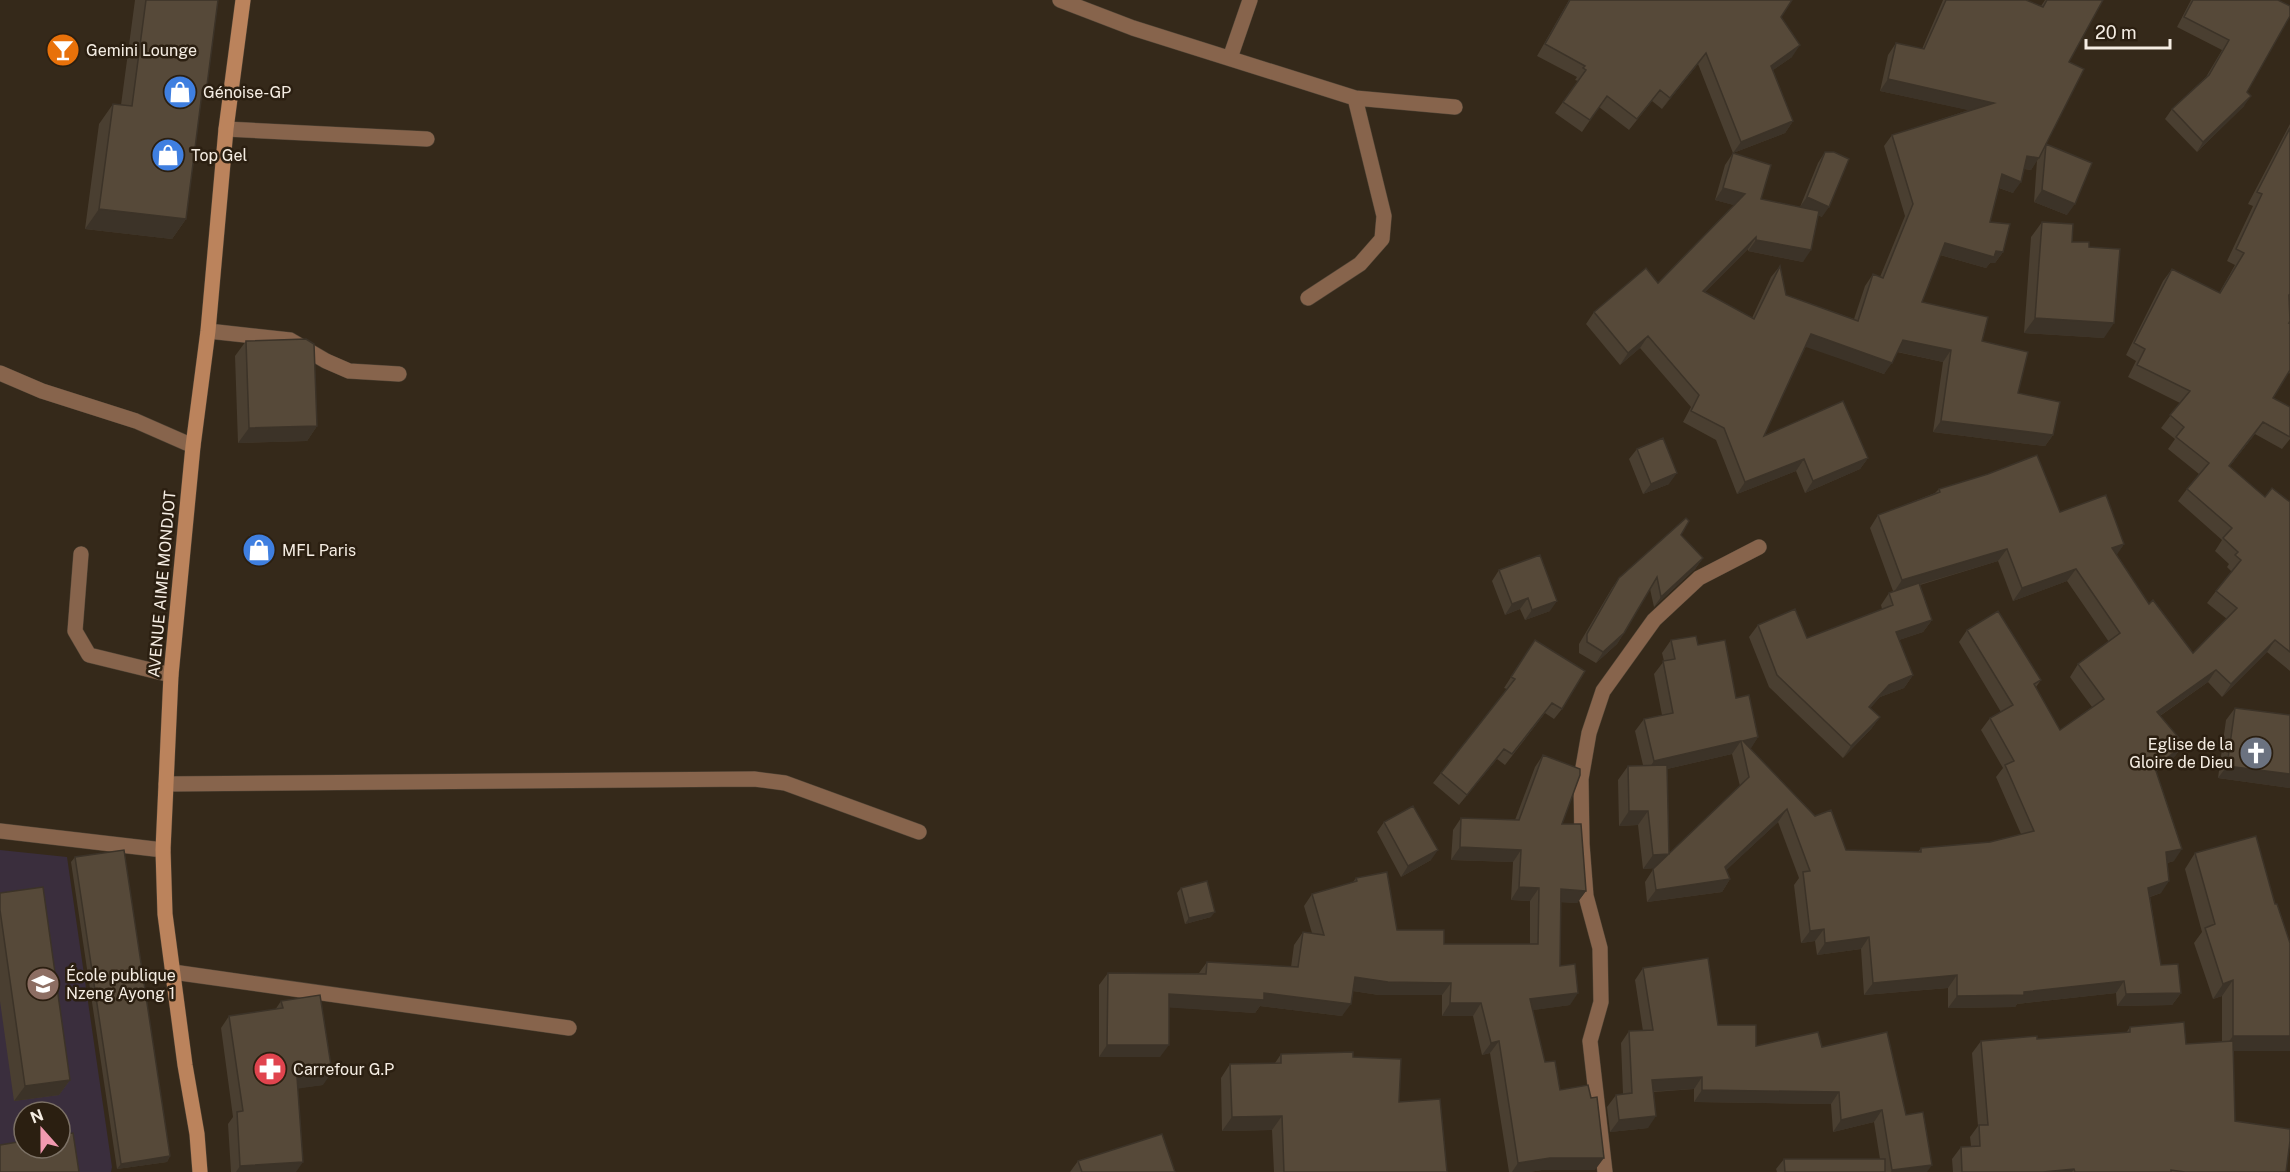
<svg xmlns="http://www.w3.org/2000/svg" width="2290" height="1172" viewBox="0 0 2290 1172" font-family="'Public Sans',sans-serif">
  <rect width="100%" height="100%" fill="#35291a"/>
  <path fill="#3a2e3d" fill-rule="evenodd" d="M0 850 67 857 112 1167 111 1172H0ZM24 1112H60V1148H24Z"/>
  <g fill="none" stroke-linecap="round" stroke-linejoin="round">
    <defs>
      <path id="street" d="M1060 0 1133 28 1355 98 1455 107
        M1230 58 1250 0
        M226 129 427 139
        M1308 298 1360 264 1382 239 1384 216 1355 98
        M208 331 290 340 326 361 349 371 399 374
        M0 373 42 391 136 421 193 446
        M81 554 75 631 89 655 171 675
        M166 784 754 779 785 783 919 832
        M0 831 163 850
        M173 972 569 1028
        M1605 1172 1590 1041 1601 1002 1600 948 1586 896 1582 844 1581 779 1589 733 1603 691 1654 620 1699 578 1759 547"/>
      <path id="secondary" d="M200 1172 197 1134 185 1065 165 914 163 850 171 675 193 446 208 331 226 129 243 0"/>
    </defs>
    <use href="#street" stroke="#504436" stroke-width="16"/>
    <use href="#secondary" stroke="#504436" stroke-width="16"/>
    <use href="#street" stroke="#87644c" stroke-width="15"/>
    <use href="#secondary" stroke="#bb835c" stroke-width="15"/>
  </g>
  <path fill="#4a3f31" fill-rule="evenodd" d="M135 0H218L201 100 186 219 172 239 85 229 99 124 113 104 121 105Z
    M1569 0H1792L1781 17 1792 57 1773 70 1793 121 1785 133 1733 153 1698 64 1662 109 1652 101 1629 130 1599 107 1582 132 1555 113 1578 81 1575 80 1577 77 1537 56Z
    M1943 0H2026L2041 6 2045 0H2103L2069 62 2046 144 2067 215 2034 202 2037 160 2031 170 2024 169 2013 193 1999 188 1990 222 2003 252 1995 263H1990L1986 268 1940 255 1922 302 1982 341 2018 393 2053 435 2045 446 1933 432 1943 362 1897 352 1884 374 1806 346 1764 436 1868 458 1860 469 1805 493 1796 471 1737 494 1716 440 1683 422 1691 407 1640 348 1620 365 1586 324 1594 312 1658 283 1734 205 1715 200 1725 165 1733 153 1761 199 1800 207 1818 163 1825 152 1822 217 1818 215 1803 262 1748 251V249L1705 292 1752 318 1771 277 1780 266 1786 295 1854 319 1865 286 1873 274 1880 277 1905 216 1884 146 1892 135 1969 110 1880 91 1888 55 1896 43 1922 49Z
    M2191 0H2278L2247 92 2244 106 2197 152 2165 119 2172 109 2206 77 2222 50 2177 27Z
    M2290 124V294L2289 323H2290V372L2289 374 2288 373 2273 398 2290 407V439L2282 449 2255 434 2229 467 2265 497 2290 502V671L2267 652 2222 697 2208 682 2160 716 2184 744 2175 756 2156 772 2174 861 2167 863 2161 893 2150 897 2161 965 2181 993 2172 1005 2117 1006 2116 993 2017 1004 2015 1007 1948 1008V988L1864 995 1861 949 1817 955 1815 941 1801 943 1794 885 1799 878 1778 822 1726 870 1730 879 1722 892 1647 902 1645 882 1654 868 1643 869 1638 825 1619 826 1618 780 1628 766 1643 765 1635 731 1644 719 1662 715 1654 674 1664 661 1662 653 1671 640 1698 645 1736 698 1758 737 1750 749 1846 850 1918 852 1921 848 1990 842 2021 834 1996 777 2003 768 1981 730 1990 718 2001 712 1959 642 1967 630 2041 680 2036 687 2060 730 2092 707 2070 677 2078 664 2109 642 2067 581 2013 601 1998 561 1920 585 1932 620 1923 632 1899 640 1913 675 1904 688 1880 697 1870 708 1880 717 1871 729 1843 758 1769 687 1749 637 1758 625 1807 638 1882 609 1881 605 1889 593 1893 591 1870 528 1878 515 1935 493 1939 489 2060 512 2124 544 2116 555 2149 604 2193 653 2227 619 2207 603 2216 591 2232 572 2227 567 2229 564 2215 551 2222 540 2178 501 2187 489 2199 474 2168 449 2175 439 2161 428 2180 403 2128 377 2136 361 2126 355 2163 281 2172 269 2219 293 2235 265 2227 261 2253 206 2248 204ZM1732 754 1740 786 1667 856V769Z
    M2042 222 2072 242 2089 247 2104 338 2024 333 2031 237Z
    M246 341 317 426 307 441 238 443 235 356Z
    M1637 449 1669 484 1643 494 1629 459Z
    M1681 535 1703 558 1695 569 1654 607 1650 589 1624 633 1617 644 1596 663 1579 653V644L1612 588 1619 578Z
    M1499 570 1550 611 1525 620 1520 609 1505 615 1492 581Z
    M1535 640 1562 709 1554 719 1545 713 1505 765 1497 759 1459 805 1433 783 1507 689 1504 688Z
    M2235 708 2290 715V788L2218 778 2226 720Z
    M1543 755 1562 824 1586 891 1577 903 1561 902 1560 966 1570 1005 1532 1010 1545 1062 1560 1090 1595 1170H1542L1529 1172H1509L1490 1053 1482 1055 1473 1016H1442V995H1379L1353 991 1342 1016 1260 1006 1255 1013 1169 1007 1160 1057H1099V985L1108 973H1199L1207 962 1291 967 1294 945 1303 932 1312 933 1304 906 1312 894 1353 882 1356 878 1397 930 1444 944H1530V901L1511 900 1513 862 1451 860 1453 830 1461 818 1515 820 1535 767Z
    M1384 822 1431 860 1401 877 1377 832Z
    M2195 853 2275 904 2290 943V1051H2233L2235 1121 2286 1172H1953L1952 1159 1961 1147 1971 1146 1970 1137 1978 1126 1972 1053 1981 1041 2037 1039 2126 1033 2130 1027 2186 1044 2222 1042V996L2213 999 2194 943 2202 932 2185 869Z
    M75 857 170 1156 167 1162 117 1169 71 862Z
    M1181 888 1211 917 1185 924 1177 893Z
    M0 893 70 1080 59 1095 14 1101 0 1001Z
    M1643 968 1718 1025 1756 1046 1822 1047 1906 1115 1927 1172H1777L1776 1169 1784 1159H1880L1874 1122 1833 1132 1831 1104 1694 1102V1089L1654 1092 1648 1128 1610 1132 1607 1107 1616 1095 1623 1094 1621 1043 1629 1031H1643L1635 980Z
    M281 1001 323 1085 298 1088 296 1172H231L228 1124 233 1117 221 1028 229 1016 275 1010Z
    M1281 1054 1353 1057 1399 1102 1447 1172H1274L1272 1130 1222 1131 1221 1078 1230 1064 1275 1063Z
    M1078 1161 1175 1172H1070Z"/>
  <path fill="#3c3328" d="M1800 45 1792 57 1763 77 1771 66Z
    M1706 53 1698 64 1662 109 1670 98Z
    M1888 79 1994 103 1986 114 1880 91Z
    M2251 96 2244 106 2197 152 2203 142Z
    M1793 121 1785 133 1733 153 1741 142Z
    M2027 156 2039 158 2031 170 2019 168Z
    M2002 174 2021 182 2013 193 1994 186Z
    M1723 188 1745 194 1737 206 1715 200Z
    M2042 190 2075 204 2067 215 2034 202Z
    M1807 197 1829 207 1822 217 1799 208Z
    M99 209 186 219 172 239 85 229Z
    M1756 237 1748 249 1695 302 1703 291Z
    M1756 240 1811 250 1803 262 1748 251Z
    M1945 243 2003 252 1995 263H1990L1986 268 1937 254Z
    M2035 318 2114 323 2104 338 2024 333Z
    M1811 334 1892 363 1884 374 1803 346Z
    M1648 336 1640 348 1620 365 1628 353Z
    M1903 340 1951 350 1943 362 1894 351Z
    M1941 421 2053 435 2045 446 1933 432Z
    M2263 422 2255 434 2220 478 2229 466Z
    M317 426 307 441 238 443 249 428Z
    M1868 458 1860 469 1805 493 1813 481Z
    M1804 459 1796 471 1737 494 1745 482Z
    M1677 473 1669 484 1643 494 1651 484Z
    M2124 544 2116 556 2112 548Z
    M2007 549 1998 561 1894 592 1902 580Z
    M1703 558 1695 569 1654 607 1661 597Z
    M2076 569 2067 581 2013 601 2022 588Z
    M1528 598 1520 609 1505 615 1512 604Z
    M1557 601 1550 611 1525 620 1532 610Z
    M1932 620 1923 632 1887 644 1896 632Z
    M1624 633 1617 644 1596 663 1603 652Z
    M2275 640 2267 652 2222 697 2231 684Z
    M2216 670 2208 682 2148 724 2157 712Z
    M1913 675 1904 688 1880 697 1861 719 1869 707 1889 685Z
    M1880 717 1871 729 1843 758 1851 746Z
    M1758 737 1750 750 1743 741Z
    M1741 741 1732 754 1645 774 1654 761Z
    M2184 744 2175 756 2146 780 2155 768Z
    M1504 749 1497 759 1459 805 1467 795Z
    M2227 766 2290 774V788L2218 778Z
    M1787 809 1778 822 1717 879 1725 867Z
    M1629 811H1648L1638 825 1619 826Z
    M1460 847 1521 850 1513 862 1451 860Z
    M2182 849 2174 861 2158 865 2166 852Z
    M1438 850 1431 860 1401 877 1408 866Z
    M1669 854 1659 868 1643 869 1653 855Z
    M1730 879 1722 892 1647 902 1656 890Z
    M2169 881 2161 893 2140 900 2148 888Z
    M1519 887 1539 888 1530 901 1511 900Z
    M1561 889 1586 891 1577 903 1553 902Z
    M1215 912 1211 917 1185 924 1189 918Z
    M1824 929 1815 941 1801 943 1810 931Z
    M1869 937 1861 949 1817 955 1825 943Z
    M1957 975 1948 988 1864 995 1873 983Z
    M1355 977 1451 983 1442 995H1379L1346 990Z
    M2233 980 2222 996 2213 999 2223 984Z
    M2124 981 2116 993 2017 1004 2015 1007 1948 1008 1957 996 2024 992Z
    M1264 993 1351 1004 1342 1016 1260 1006 1255 1013 1161 1007 1169 994Z
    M1578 993 1570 1005 1521 1012 1530 999Z
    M2181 993 2172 1005 2117 1006 2126 994Z
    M1450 1003H1481L1473 1016H1442Z
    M2233 1036H2290V1051H2222Z
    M1499 1041 1490 1053 1482 1055 1491 1043Z
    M1107 1045H1169L1160 1057H1099Z
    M332 1072 323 1085 289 1090 297 1077Z
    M1702 1077 1694 1089 1644 1092 1652 1080Z
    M70 1080 59 1095 14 1101 25 1086Z
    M1702 1090 1839 1092 1831 1104 1694 1102Z
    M1882 1110 1874 1122 1833 1132 1841 1120Z
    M1282 1116 1272 1130 1222 1131 1232 1117Z
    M1656 1116 1648 1128 1610 1132 1619 1120Z
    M170 1156 167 1162 117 1169 121 1164Z
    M1550 1158H1604L1595 1170H1542L1529 1172H1512L1518 1163Z
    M303 1162 296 1172H236L240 1166Z
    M1932 1165 1927 1172H1891L1892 1170Z
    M2074 1169 2072 1172H2043Z"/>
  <path fill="#564939" stroke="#3c3328" stroke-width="1.5" d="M146 0H218L206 93H202L186 219 99 209 113 104 132 106Z
    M1570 0H1792L1781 17 1800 45 1771 66 1793 121 1741 142 1706 53 1670 98 1660 90 1637 119 1607 96 1590 120 1563 102 1586 70 1583 68 1585 66 1545 44Z
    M1946 0H2026L2043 7 2047 0H2103L2069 62 2084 69 2046 144 2092 163 2075 204 2042 190 2046 144 2039 158 2027 156 2021 182 2002 174 1990 222 2010 224 2003 252 1996 251 1994 257 1945 243 1922 302 1988 317 1982 341 2028 352 2018 393 2060 402 2053 435 1941 421 1951 350 1903 340 1892 363 1811 334 1764 436 1843 401 1868 458 1813 481 1804 459 1745 482 1724 428 1691 411 1699 395 1648 336 1628 353 1594 312 1646 268 1658 283 1745 194 1723 188 1733 153 1771 165 1761 199 1819 211 1811 250 1756 240V237L1703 291 1754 319 1780 266 1786 295 1858 321 1873 274 1883 278 1913 204 1892 135 1994 103 1888 79 1896 43 1924 49Z
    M2193 0H2278L2290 6V16L2247 92 2251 96 2203 142 2172 109 2209 75 2229 40 2184 17Z
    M2290 128V294L2289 295 2290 321 2289 323H2290V370L2273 398 2290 407V437L2263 422 2229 466 2265 497 2272 488 2290 502V652L2275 640 2231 684 2216 670 2157 712 2184 744 2155 768 2182 849 2166 852 2169 881 2148 888 2161 965 2178 964 2181 993 2126 994 2124 981 2024 992V995L1957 996V975L1873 983 1869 937 1825 943 1824 929 1810 931 1803 872 1810 871 1787 809 1725 867 1730 879 1656 890 1653 869 1749 777 1741 741 1654 761 1644 719 1673 713 1663 661 1675 659 1671 640 1696 636 1698 645 1725 640 1736 698 1749 695 1758 737 1743 741 1815 816 1831 810 1846 850 1921 852V848L1990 842 2034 831 2005 765 2014 761 1990 718 2013 705 1967 630 1998 611 2041 680 2034 684 2060 730 2104 699 2078 664 2120 633 2076 569 2022 588 2007 549 1902 580 1878 515 1940 492 1939 489 1988 474 2037 455 2060 512 2106 495 2124 544 2112 548 2149 604 2153 600 2193 653 2237 608 2216 591 2241 560 2235 555 2238 552 2223 538 2232 528 2187 489 2209 463 2176 437 2184 427 2170 415 2190 391 2137 365 2145 349 2134 343 2172 269 2220 293 2244 253 2236 249 2262 194 2257 192Z
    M1825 152H1834L1849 159 1829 207 1807 197Z
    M2042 222 2073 224 2072 242H2089V247L2120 249 2114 323 2035 318Z
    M306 339 314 344 317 426 249 428 246 341Z
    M1663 438 1677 473 1651 484 1637 449Z
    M1686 518 1689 521 1681 535 1703 558 1661 597 1657 577 1624 633 1603 652 1587 642V634L1619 578Z
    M1540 555 1557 601 1532 610 1528 598 1512 604 1499 570Z
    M1919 583 1932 620 1896 632 1913 675 1889 685 1869 707 1880 717 1851 746 1777 675 1758 625 1795 609 1807 638 1893 605 1889 593Z
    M1535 640 1585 671 1562 709 1552 703 1512 754 1504 749 1467 795 1441 773 1515 679 1511 677Z
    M2235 708 2290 715V774L2227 766Z
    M1543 755 1580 769V775L1562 824H1581L1586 891 1561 889 1560 966 1575 964 1578 993 1530 999 1545 1062 1555 1061 1560 1090 1588 1085 1591 1098 1597 1097 1604 1158H1550L1518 1163 1499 1041 1491 1043 1481 1003H1450L1451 983 1388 982 1355 977 1351 1004 1264 993V1000L1169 994V1045H1107L1108 973 1206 974 1207 962 1298 967 1303 932 1324 935 1312 894 1357 881 1356 878 1387 872 1397 930H1444V944H1538L1539 888 1519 887 1521 850 1460 847 1461 818 1519 820Z
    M1667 765 1669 854 1653 855 1648 811H1629L1628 766Z
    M1413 806 1438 850 1408 866 1384 822Z
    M2256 836 2275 904H2277L2290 943V1036H2233V980L2223 984 2205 928 2215 924 2195 853Z
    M124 850 170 1156 121 1164 75 857Z
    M1207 881 1215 912 1189 918 1181 888Z
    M43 887 70 1080 25 1086 0 910V893Z
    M1708 958 1718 1025H1756V1046L1818 1032 1822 1047 1887 1032 1906 1115 1923 1112 1932 1165 1892 1170 1882 1110 1841 1120 1839 1092 1702 1090V1077L1652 1080 1656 1116 1619 1120 1616 1095 1632 1093 1629 1031 1653 1030 1643 968Z
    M320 995 332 1072 297 1077 303 1162 240 1166 237 1112 243 1111 229 1016 283 1008 281 1001Z
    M2184 1022 2186 1044 2233 1041 2235 1121 2290 1129V1141L2286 1172H2185L2171 1170V1172H2075L2074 1169 2043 1172H1962L1961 1147 1980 1146 1979 1125H1988L1981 1041 2037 1036V1039L2130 1032V1027Z
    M1353 1052V1057L1401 1059 1399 1102 1440 1099 1447 1172H1284L1282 1116 1232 1117 1230 1064 1281 1063V1054Z
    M73 1133 79 1172H0V1145L24 1141V1148H60V1135Z
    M1162 1134 1175 1172H1082L1078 1161Z
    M1784 1159H1885V1172H1785Z"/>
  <defs>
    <symbol id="bar-disc" viewBox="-11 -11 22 22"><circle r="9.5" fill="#e8710a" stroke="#2b1f11"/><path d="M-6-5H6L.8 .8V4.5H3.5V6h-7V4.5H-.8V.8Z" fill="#fff"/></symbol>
    <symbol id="shop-disc" viewBox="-11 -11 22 22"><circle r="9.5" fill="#3f7fe0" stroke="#2b1f11"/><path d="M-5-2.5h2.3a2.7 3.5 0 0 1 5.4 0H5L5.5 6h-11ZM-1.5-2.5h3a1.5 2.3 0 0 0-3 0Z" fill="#fff"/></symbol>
    <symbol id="church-disc" viewBox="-11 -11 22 22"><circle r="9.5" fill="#6b7280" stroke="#2b1f11"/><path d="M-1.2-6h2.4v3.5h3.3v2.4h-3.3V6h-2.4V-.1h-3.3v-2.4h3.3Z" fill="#fff"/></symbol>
    <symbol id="school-disc" viewBox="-11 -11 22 22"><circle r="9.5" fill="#8d6e63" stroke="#2b1f11"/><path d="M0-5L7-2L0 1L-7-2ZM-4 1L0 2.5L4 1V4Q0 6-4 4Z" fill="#fff"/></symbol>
    <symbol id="pharmacy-disc" viewBox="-11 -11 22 22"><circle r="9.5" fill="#e0444e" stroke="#2b1f11"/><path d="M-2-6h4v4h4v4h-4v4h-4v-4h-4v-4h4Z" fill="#fff"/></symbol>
  </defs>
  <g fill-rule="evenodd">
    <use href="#bar-disc" x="44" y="31" width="38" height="38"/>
    <use href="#shop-disc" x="161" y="73" width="38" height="38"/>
    <use href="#shop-disc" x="149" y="136" width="38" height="38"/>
    <use href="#shop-disc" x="240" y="531" width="38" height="38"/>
    <use href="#church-disc" x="2237" y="734" width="38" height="38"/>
    <use href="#school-disc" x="24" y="965" width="38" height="38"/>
    <use href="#pharmacy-disc" x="251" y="1050" width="38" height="38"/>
  </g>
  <g text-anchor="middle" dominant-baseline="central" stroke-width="5" stroke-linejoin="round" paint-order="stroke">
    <g font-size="16" fill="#f5ede3" stroke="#2b1f11" text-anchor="start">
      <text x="86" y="50">Gemini Lounge</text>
      <text x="203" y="92">Génoise-GP</text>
      <text x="191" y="155">Top Gel</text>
      <text x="282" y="550">MFL Paris</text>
      <text x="2233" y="744" text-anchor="end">Eglise de la<tspan x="2233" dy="18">Gloire de Dieu</tspan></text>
      <text x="66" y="975">École publique<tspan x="66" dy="18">Nzeng Ayong 1</tspan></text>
      <text x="293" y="1069">Carrefour G.P</text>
    </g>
    <g font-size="16" fill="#f5ede3" stroke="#2b1f11">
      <text transform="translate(162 584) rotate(-85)">AVENUE AIME MONDJOT</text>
    </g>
  </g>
  <g transform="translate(42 1130) rotate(339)"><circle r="28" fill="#2b1f11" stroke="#7c7165" stroke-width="1.5"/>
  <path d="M0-4.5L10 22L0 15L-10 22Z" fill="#f29ab0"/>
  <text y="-9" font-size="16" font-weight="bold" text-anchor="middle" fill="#f5ede3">N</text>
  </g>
  <path d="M2086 39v9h84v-9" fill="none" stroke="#f5ede3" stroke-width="3"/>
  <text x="2095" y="39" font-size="18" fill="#f5ede3" stroke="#2b1f11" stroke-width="4.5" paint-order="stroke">20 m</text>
</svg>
